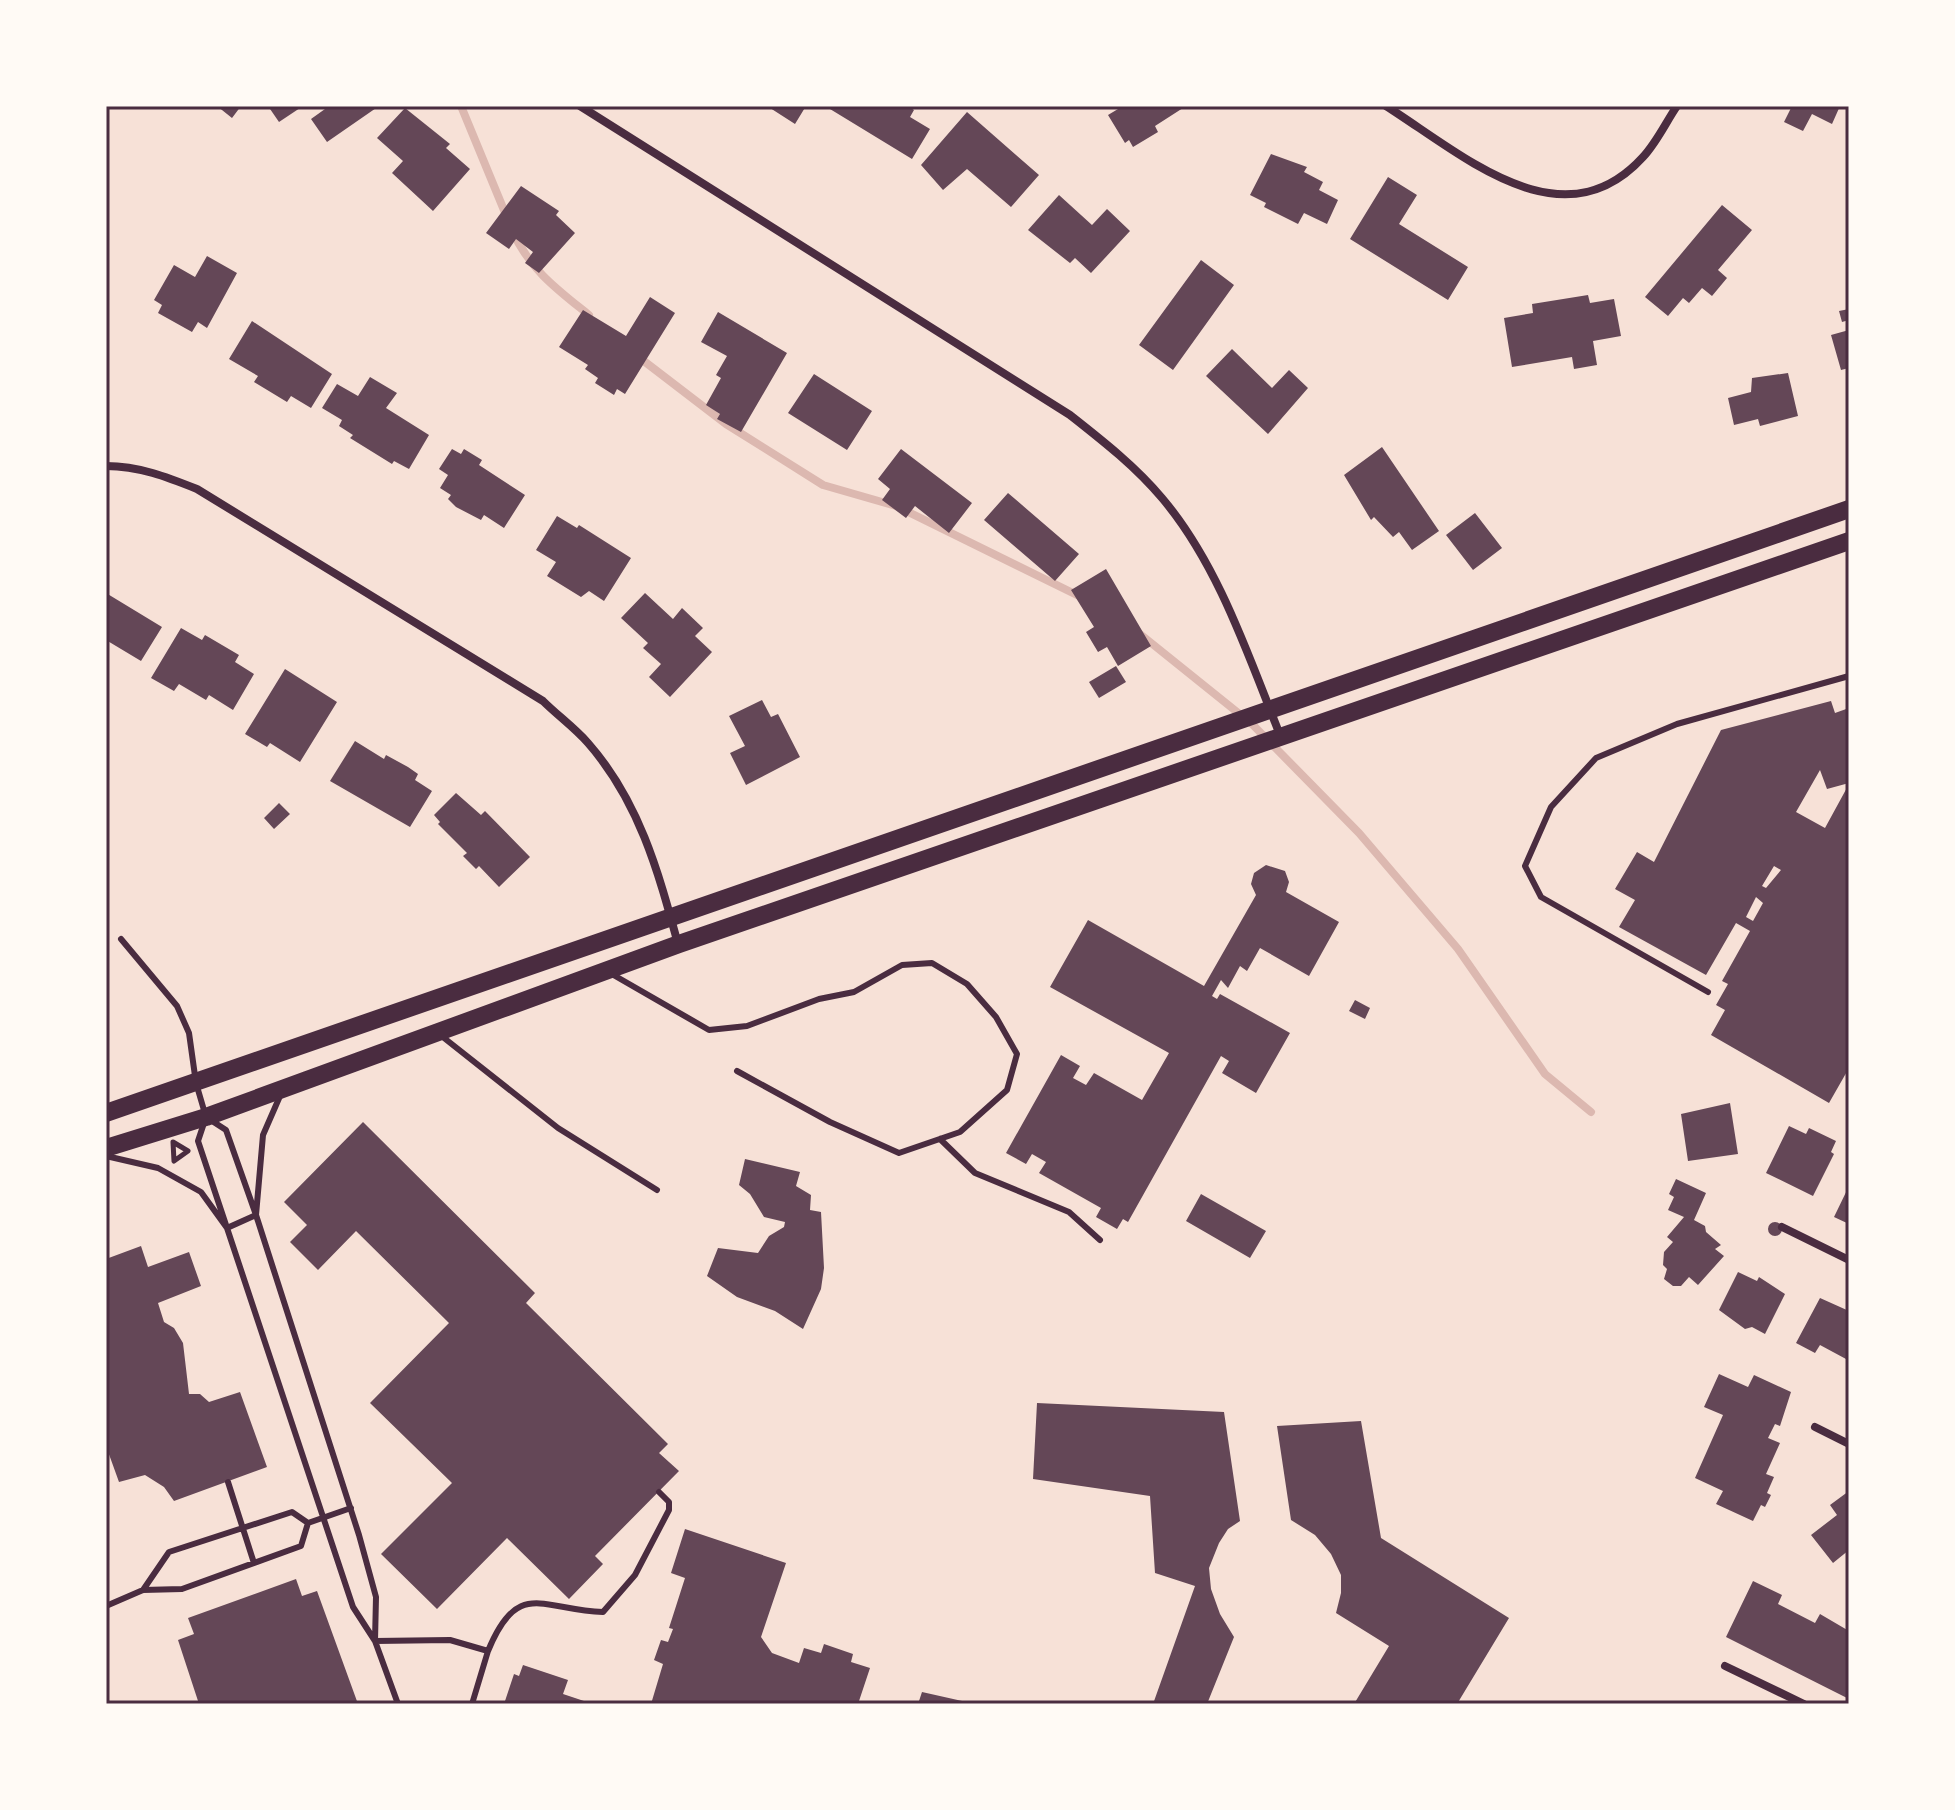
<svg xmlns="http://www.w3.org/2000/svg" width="1955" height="1810" viewBox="0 0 1955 1810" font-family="'Fira Sans',sans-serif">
  <rect width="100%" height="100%" fill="#f7e1d7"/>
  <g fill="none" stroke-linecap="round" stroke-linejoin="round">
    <path stroke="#dcb8b0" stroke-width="8" d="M461 106 508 220
      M513 232C530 270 558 290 589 315
      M636 355 726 424 823 485 896 506 1081 597
      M1140 634 1252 724 1359 833 1458 949 1545 1074 1591 1112"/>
  </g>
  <path fill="#644757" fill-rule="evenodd" d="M217 106H241L232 118Z
    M268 106H303L279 122Z
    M323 106H379L327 142 311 119 325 109Z
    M767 106H806L795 124Z
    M832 106H908L914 110 910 117 930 129 912 159 830 109Z
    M1123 106H1182L1183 108 1155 126 1158 132 1133 147 1129 140 1125 143 1108 115Z
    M1792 106H1840L1832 124 1812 114 1803 131 1784 122Z
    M405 108 450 144 446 148 470 169 433 211 392 173 403 161 377 138Z
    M967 112 1039 175 1011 207 967 169 943 190 921 165Z
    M1271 154 1307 167 1304 172 1323 182 1319 190 1338 200 1327 224 1304 213 1298 224 1264 207 1266 203 1250 195Z
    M1388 177 1417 195 1399 224 1468 267 1448 300 1350 239Z
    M521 186 559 211 556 215 575 233 539 273 525 263 533 252 516 239 509 249 486 233Z
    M1059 195 1092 225 1107 209 1130 231 1091 273 1075 258 1070 263 1028 230Z
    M1722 205 1752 230 1718 270 1727 278 1712 296 1702 288 1689 303 1683 298 1668 316 1645 297Z
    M207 256 237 273 207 328 198 322 192 332 158 313 162 305 154 300 174 265 195 277Z
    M1201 260 1234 285 1173 370 1139 345Z
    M1588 295 1590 303 1614 299 1621 336 1593 341 1597 365 1574 369 1572 357 1512 367 1504 318 1533 313 1532 304Z
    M650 297 675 313 625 394 617 389 614 395 595 383 598 378 585 369 588 365 559 347 583 310 626 336Z
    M1849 309V320L1842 322 1839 311Z
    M718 312 787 353 741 432 717 419 720 414 706 405 721 378 716 375 727 356 701 342Z
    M252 321 332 374 311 408 291 396 287 402 254 382 258 376 229 359Z
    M1849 330V368L1841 370 1831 335Z
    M1232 349 1272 388 1289 370 1308 388 1268 434 1206 376Z
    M1788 373 1798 416 1760 426 1758 419 1734 425 1728 398 1751 392 1752 378Z
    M814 374 872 411 847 450 788 413Z
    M370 377 397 393 386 408 429 435 409 469 394 461 392 464 350 438 353 435 339 426 342 420 322 408 337 384 358 396Z
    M1382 447 1439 531 1412 550 1399 532 1393 537 1374 517 1371 520 1344 475Z
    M452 449 461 454 464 449 482 460 479 465 525 495 504 528 484 515 481 520 456 507 448 499 451 495 440 488 448 475 439 469Z
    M901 449 972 503 949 533 915 506 906 518 882 500 890 489 878 479Z
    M1008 493 1079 554 1055 581 984 520Z
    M1475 513 1502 548 1473 570 1446 535Z
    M557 516 577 528 579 525 631 558 604 601 589 591 581 597 547 576 556 562 536 550Z
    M1106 569 1151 646 1118 666 1107 647 1098 652 1086 632 1094 627 1071 590Z
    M106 593 162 627 141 661 106 640Z
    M645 593 673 619 682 608 703 628 695 636 712 652 670 697 649 677 661 664 643 648 648 643 621 618Z
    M181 628 202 640 205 635 239 655 235 662 254 674 233 710 209 695 206 700 179 684 174 691 151 678Z
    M1116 666 1126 682 1099 698 1089 682Z
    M285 669 337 702 300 762 270 743 267 747 245 734Z
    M762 700 771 717 778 714 800 757 746 785 730 753 745 746 729 716Z
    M1831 701 1835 713 1849 708V783L1827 789 1820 770 1796 812 1825 828 1849 784V1068L1829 1103 1711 1035 1725 1010 1716 1005 1728 984 1722 981 1750 931 1736 923 1706 975 1619 927 1635 900 1615 889 1637 852 1654 862 1721 730ZM1774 866 1781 870 1766 888 1762 886ZM1756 897 1763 903 1753 921 1746 917Z
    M355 741 384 759 386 755 408 767 418 774 415 780 432 791 410 827 330 781Z
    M456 793 481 815 485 811 530 857 499 887 479 866 476 869 463 856 467 853 438 824 440 822 434 815Z
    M279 803 290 814 274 829 264 818Z
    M1266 865 1285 871 1289 882 1286 892 1339 922 1309 976 1260 948 1247 971 1240 966 1228 988 1221 980 1212 996 1217 999 1220 994 1290 1033 1256 1093 1222 1073 1229 1061 1221 1056 1128 1222 1123 1219 1117 1229 1096 1217 1101 1208 1039 1173 1046 1162 1032 1154 1026 1164 1006 1153 1061 1055 1080 1066 1073 1078 1086 1085 1094 1073 1142 1100 1169 1053 1050 987 1088 920 1204 986 1256 895 1251 884 1254 873Z
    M1355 1000 1370 1008 1365 1019 1349 1011Z
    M1730 1103 1738 1154 1688 1161 1681 1114Z
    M363 1122 535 1293 526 1303 668 1444 659 1453 679 1471 595 1556 603 1564 569 1599 507 1538 437 1609 381 1554 452 1483 370 1403 449 1323 356 1231 318 1270 290 1242 307 1225 284 1202Z
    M1789 1126 1806 1134 1809 1128 1836 1141 1831 1152 1834 1154 1813 1196 1766 1173Z
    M745 1159 800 1172 796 1186 811 1195 810 1210 821 1212 824 1268 821 1289 803 1329 775 1311 737 1297 707 1276 718 1248 758 1253 769 1236 784 1227 785 1222 764 1217 750 1194 739 1185Z
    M1676 1179 1706 1193 1694 1220 1705 1226 1706 1232 1721 1245 1715 1249 1724 1256 1698 1285 1689 1277 1681 1286H1673L1664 1279 1667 1269 1663 1265 1664 1252 1673 1242 1667 1237 1684 1217 1668 1210 1674 1197 1669 1194Z
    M1849 1186V1224L1834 1217Z
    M1201 1194 1266 1231 1250 1258 1186 1221Z
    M1768 1229a7 7 0 1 1 14 0a7 7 0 1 1-14 0Z
    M141 1246 148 1267 189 1252 201 1286 158 1303 164 1322 174 1328 183 1343 189 1394H200L209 1402 240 1392 267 1467 174 1501 164 1487 145 1475 119 1482 106 1446V1259Z
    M1738 1272 1757 1281 1759 1277 1785 1294 1765 1334 1752 1327 1745 1329 1719 1310Z
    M1820 1298 1849 1311 1846 1359 1820 1345 1815 1353 1796 1343Z
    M1719 1374 1748 1387 1754 1375 1791 1392 1780 1426 1775 1424 1768 1438 1780 1443 1766 1474 1774 1477 1767 1493 1771 1495 1765 1507 1761 1505 1753 1521 1716 1504 1723 1491 1695 1478 1723 1415 1704 1407Z
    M1037 1403 1224 1412 1240 1521 1228 1529 1219 1543 1209 1568 1211 1589 1220 1614 1234 1637 1207 1704H1153L1195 1586 1155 1573 1150 1496 1033 1479Z
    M1361 1421 1381 1538 1509 1618 1457 1704H1354L1389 1646 1336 1613 1341 1593V1575L1331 1554 1315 1535 1291 1520 1277 1426Z
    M1849 1491V1550L1833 1563 1811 1535 1837 1515 1830 1505Z
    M685 1529 786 1563 761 1637 772 1653 799 1663 804 1648 821 1653 824 1644 853 1654 851 1662 870 1668 858 1704H651L663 1664 654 1660 661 1640 668 1642 673 1629 669 1628 685 1578 671 1573Z
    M296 1579 302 1596 317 1591 358 1704H199L178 1640 194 1634 188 1618Z
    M1753 1581 1782 1595 1778 1604 1815 1623 1820 1614 1849 1631V1699L1726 1637Z
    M523 1665 568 1680 563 1694 593 1704H504L514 1674 519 1676Z
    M922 1692 971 1703 970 1704H918Z"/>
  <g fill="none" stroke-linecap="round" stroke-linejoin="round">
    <path stroke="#4a2c40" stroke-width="5" d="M173 1142 188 1151 174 1161Z"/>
    <path stroke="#4a2c40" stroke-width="6" d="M121 939 177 1006 189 1033 196 1083 206 1117 198 1141 227 1228 256 1215 226 1130 209 1119
      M610 973 709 1030 747 1026 819 999 854 992 902 965 932 963 967 984 996 1017 1017 1054 1007 1090 960 1132 899 1153 830 1122 737 1071
      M1708 992 1541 897 1525 866 1551 807 1596 758 1677 724 1849 676
      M439 1034 558 1128 657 1190
      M280 1096 263 1135 256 1215 359 1535 376 1597 375 1641
      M940 1139 975 1173 1069 1212 1100 1240
      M106 1156 158 1168 201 1192 227 1228 353 1607 375 1641 398 1704
      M228 1482 254 1563
      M308 1523 351 1508
      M143 1590 169 1552 292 1512 308 1523
      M106 1606 143 1590 182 1589 301 1546 308 1523
      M375 1641 450 1640 488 1651C518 1578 542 1610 603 1612L635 1575 669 1510V1502L659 1492
      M472 1704 488 1651"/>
    <path stroke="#4a2c40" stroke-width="8" d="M580 106 1070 415C1103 441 1135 466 1162 498 1218 564 1248 655 1280 735
      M1386 106C1462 154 1562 246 1643 157 1657 142 1666 122 1677 106
      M106 466C139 466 167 477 197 489L543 701C557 715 575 728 588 743 639 801 658 871 678 944
      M1782 1227 1849 1260
      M1815 1427 1849 1444
      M1725 1666 1804 1704"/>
    <path stroke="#4a2c40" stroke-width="18" d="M106 1113 1849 509
      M106 1148 206 1117 679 944 1849 541"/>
  </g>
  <rect width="1955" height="1810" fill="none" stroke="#fffaf5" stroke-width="216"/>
  <rect x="108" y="108" width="1739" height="1594" fill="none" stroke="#4a2c40" stroke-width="3"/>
</svg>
